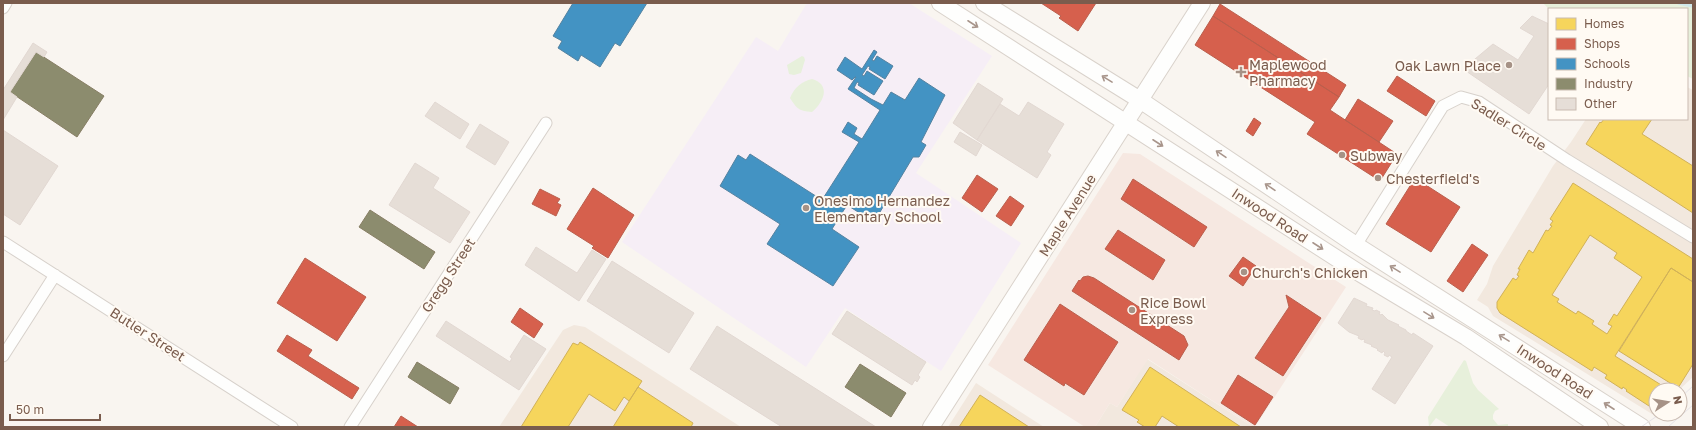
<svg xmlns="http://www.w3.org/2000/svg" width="1696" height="430" viewBox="0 0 1696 430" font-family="'Golos Text',sans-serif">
  <rect width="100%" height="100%" fill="#f9f5f0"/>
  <path fill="#f2e8de" d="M1687 87 1693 90V377L1679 390H1656V410L1652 414 1493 316 1488 307 1477 300 1487 284 1493 266 1553 166 1571 142 1586 119H1687Z
    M574 325 585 327 741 427H499L563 330Z
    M1147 359 1253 427H1095L1110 403 1117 407Z
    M976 383 1044 427H948Z"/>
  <path fill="#f6e8e1" d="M1123 153 1140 154 1346 287 1255 427H1253L1148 359 1117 407 1110 403 1095 427H1085L988 365Z"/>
  <path fill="#f6eef6" d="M807 3H909L992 56 916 173 1021 243 941 371 845 308 806 367 622 242 756 37 778 51Z"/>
  <path fill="#e7f0db" d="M1543 3H1693V79L1687 76V9H1549Z
    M802 56 804 57 805 60 801 73 794 75 789 74 787 65Z
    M812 79C832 85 823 103 812 112 799 111 797 109 790 98 794 88 802 81 812 79Z
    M1464 360 1466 361 1473 383 1478 390 1499 409 1495 411 1493 415V419L1498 425 1508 424V427H1450L1436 418 1429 427 1428 417Z"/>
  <path fill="#f6d55c" stroke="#d1b158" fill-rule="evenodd" d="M1604 119H1652L1642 134 1693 166V213L1586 144 1600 122 1601 123Z
    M1573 183 1693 259V282L1671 268 1615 356 1666 388 1665 390H1656L1655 406 1650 403 1649 406 1626 391 1627 390 1623 387 1622 389 1605 378 1607 375 1594 367 1592 371 1500 313 1497 308V302L1513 278 1516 280 1519 276 1517 275 1520 269H1518L1529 250 1533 253 1546 230 1548 231 1552 226 1550 225 1553 221 1550 219ZM1590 235 1617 253 1614 258 1642 277 1617 316 1614 314 1608 324 1612 326 1607 334 1592 324 1594 321 1578 311 1576 314 1557 302 1559 299 1552 295Z
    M1671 268 1693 282V364L1678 388 1619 351Z
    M580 342 642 381 629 401 624 397 615 411 589 394 568 427H521L573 343 578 345Z
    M1150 367 1241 427H1179L1162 416 1155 427H1145L1137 422 1139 420 1122 410Z
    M638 387 693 423 691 427H613Z
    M980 395 1029 427H959Z"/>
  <path fill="#d6604d" stroke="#ba5f4d" d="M1041 3H1096L1078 31 1059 18 1061 16Z
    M1220 4 1346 85 1339 97 1213 16Z
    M1213 16 1339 97 1330 110 1397 154 1380 181 1307 134 1315 122 1195 45Z
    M1397 76 1435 101 1426 116 1387 91Z
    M1358 99 1393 121 1379 142 1345 120Z
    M1254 118 1261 123 1253 136 1246 131Z
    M977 175 998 189 982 212 962 198Z
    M1415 178 1460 207 1431 252 1386 224Z
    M1133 179 1207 227 1194 247 1121 199Z
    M593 188 634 215 608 258 592 248 594 246 567 229Z
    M540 189 560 199 557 203 561 205 556 216 532 204Z
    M1010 196 1024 206 1011 226 996 216Z
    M1118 230 1165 260 1153 280 1105 249Z
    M1472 244 1488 255 1463 292 1447 281Z
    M1243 257 1256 266 1254 269 1256 271 1253 275 1251 274 1243 286 1229 276Z
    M305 258 366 297 337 341 277 303Z
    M1088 276 1094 278 1184 336 1188 345 1179 360 1072 291 1079 280 1080 281 1083 277Z
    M1286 295 1321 318 1283 376 1255 358 1289 307Z
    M1060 304 1118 342 1084 395 1065 383 1064 386 1024 360Z
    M520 308 543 324 534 338 511 322Z
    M287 335 312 350 308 356 359 388 352 399 277 351Z
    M1238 375 1273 397 1255 425 1221 403Z
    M401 416 418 427H394Z"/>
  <path fill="#4393c3" stroke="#5482a0" d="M573 3H647L620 46 615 43 600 67 581 55 578 61 558 48 562 41 553 36Z
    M874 50 877 52 872 60 874 61 877 56 893 66 885 79 869 69 870 67 868 66 862 75 864 76 867 71 883 81 874 95 858 85 859 83 857 82 854 88 871 99 883 105 891 92 905 100 919 78 945 95 921 142 926 145 919 157H913L874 222 847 205 832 229 859 247 833 286 767 244 780 224 720 186 738 155 746 160 750 154 822 200 859 142 842 132 848 122 857 128 854 134 862 139 880 110 848 89 856 77H855L852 80 837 70 845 57 862 69Z"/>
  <path fill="#8c8c6e" stroke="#877e64" d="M36 52 104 96 77 137 10 92Z
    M370 210 435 252 424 269 359 227Z
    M417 362 459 388 450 404 408 377Z
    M860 364 906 393 891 417 845 387Z"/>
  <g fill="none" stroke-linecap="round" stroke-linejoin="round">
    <path stroke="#d0e8ea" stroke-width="3.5" d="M1679 3 1693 6"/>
  </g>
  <path fill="#e6ded7" stroke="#e2d8d2" d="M1532 16 1549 24V84L1529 114 1463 69 1493 44 1518 60 1534 36 1520 28Z
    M33 43 47 52 44 57 36 52 10 92 17 97 3 120V90Z
    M978 83 1003 99 977 140 953 123Z
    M435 102 469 124 460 139 425 116Z
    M1028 102 1064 124 1047 152 1051 155 1037 178 977 140 1000 104 1019 116Z
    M480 124 509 142 495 165 466 147Z
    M3 130 58 166 20 225 3 214Z
    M960 132 982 145 976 156 954 142Z
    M415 163 439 178 433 188 470 212 450 243 389 205Z
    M536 247 577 273 592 250 606 259 579 301 525 265Z
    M612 261 694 313 669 353 587 301Z
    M1354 298 1367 304 1366 306 1373 308 1372 310 1375 311 1376 310 1380 312 1379 314 1381 315 1382 314 1388 320 1399 325 1398 326 1406 330V331L1412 335 1413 333 1433 346 1395 404 1372 389 1392 357 1389 355 1388 357 1384 355 1385 353 1383 351 1382 353 1377 350 1378 349 1371 346 1372 345 1364 342 1365 340 1363 339 1362 340 1358 338 1359 336 1349 332 1338 323Z
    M847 311 926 362 918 375 920 377 917 382 915 380 912 385 832 334Z
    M446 321 510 362 512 358 510 357 524 335 546 349 519 390 436 336Z
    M717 326 876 427H782L690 369Z"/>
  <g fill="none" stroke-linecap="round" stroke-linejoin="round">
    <defs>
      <path id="minor" d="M3 8 6 3
        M3 242 292 427
        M1356 245 1443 106 1461 97 1479 102 1567 160 1693 237
        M3 356 55 275
        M350 427 546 123"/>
      <path id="secondary" d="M940 3 1361 274 1466 337 1600 427
        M984 3 1140 100 1356 245 1642 427
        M931 427 1202 3"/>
    </defs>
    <use href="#minor" stroke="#d7d1cb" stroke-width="13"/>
    <use href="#secondary" stroke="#d9d2cb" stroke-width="18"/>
    <use href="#minor" stroke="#fefefd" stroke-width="11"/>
    <use href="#secondary" stroke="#fefefd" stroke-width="16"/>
    <path stroke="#e6e3e7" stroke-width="1" d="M1680 398 1693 386
      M1641 427 1660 414
      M1668 427 1693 405"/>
  </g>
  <defs><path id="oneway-shaft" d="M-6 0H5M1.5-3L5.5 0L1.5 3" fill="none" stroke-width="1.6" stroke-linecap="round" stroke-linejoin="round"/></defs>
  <g stroke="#a8958b">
    <use href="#oneway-shaft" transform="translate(973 24) rotate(33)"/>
    <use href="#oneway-shaft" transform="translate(1107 79) rotate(-148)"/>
    <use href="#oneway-shaft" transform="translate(1158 143) rotate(33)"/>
    <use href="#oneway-shaft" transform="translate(1221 154) rotate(-146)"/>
    <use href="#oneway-shaft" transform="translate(1270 187) rotate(-146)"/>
    <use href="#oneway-shaft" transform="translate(1318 246) rotate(33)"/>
    <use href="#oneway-shaft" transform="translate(1395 269) rotate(-148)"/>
    <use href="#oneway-shaft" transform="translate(1429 315) rotate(31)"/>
    <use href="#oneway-shaft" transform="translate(1504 338) rotate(-148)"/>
    <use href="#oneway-shaft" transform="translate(1609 406) rotate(-147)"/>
  </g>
  <g fill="#a69286" stroke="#fffaf3" stroke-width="1.5">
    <circle cx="1509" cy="65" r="4"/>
    <path d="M1239 66h4v4h4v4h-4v4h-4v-4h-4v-4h4z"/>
    <circle cx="1342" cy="155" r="4"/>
    <circle cx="1378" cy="178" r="4"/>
    <circle cx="806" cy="208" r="4"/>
    <circle cx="1244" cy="272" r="4"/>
    <circle cx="1132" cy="310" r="4"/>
  </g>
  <g text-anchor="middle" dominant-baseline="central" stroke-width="4" stroke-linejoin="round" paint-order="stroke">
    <g font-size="14" fill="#7a5c4d" stroke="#fffaf3" text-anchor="start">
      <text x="1249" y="64">Maplewood<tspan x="1249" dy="16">Pharmacy</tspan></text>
      <text x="1501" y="65" text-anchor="end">Oak Lawn Place</text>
      <text x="1350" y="155">Subway</text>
      <text x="1386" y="178">Chesterfield's</text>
      <text x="814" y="200">Onesimo Hernandez<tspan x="814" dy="16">Elementary School</tspan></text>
      <text x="1252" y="272">Church's Chicken</text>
      <text x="1140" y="302">Rice Bowl<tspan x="1140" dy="16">Express</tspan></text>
    </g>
    <g font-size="14" fill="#7a5c4d" stroke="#fffaf3">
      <text transform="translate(1509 124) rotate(32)">Sadler Circle</text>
      <text transform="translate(1067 215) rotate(-58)">Maple Avenue</text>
      <text transform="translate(1270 215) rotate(33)">Inwood Road</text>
      <text transform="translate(448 275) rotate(-57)">Gregg Street</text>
      <text transform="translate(148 334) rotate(33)">Butler Street</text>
      <text transform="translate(1555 371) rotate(33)">Inwood Road</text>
    </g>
  </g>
  <rect width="1696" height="430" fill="none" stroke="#7a5c4d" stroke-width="8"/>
  <rect x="1548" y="8" width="140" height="112" fill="#fffaf3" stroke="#cabbb1"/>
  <rect x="1556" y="18" width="20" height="12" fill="#f6d55c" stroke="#cabbb1"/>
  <text x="1584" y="28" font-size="12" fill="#7a5c4d">Homes</text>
  <rect x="1556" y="38" width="20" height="12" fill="#d6604d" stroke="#cabbb1"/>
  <text x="1584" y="48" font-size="12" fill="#7a5c4d">Shops</text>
  <rect x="1556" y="58" width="20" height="12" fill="#4393c3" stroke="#cabbb1"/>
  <text x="1584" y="68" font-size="12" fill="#7a5c4d">Schools</text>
  <rect x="1556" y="78" width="20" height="12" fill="#8c8c6e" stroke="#cabbb1"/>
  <text x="1584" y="88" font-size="12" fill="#7a5c4d">Industry</text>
  <rect x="1556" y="98" width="20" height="12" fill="#e6ded7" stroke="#cabbb1"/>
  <text x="1584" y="108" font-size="12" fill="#7a5c4d">Other</text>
  <g transform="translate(1668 402) rotate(78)"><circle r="19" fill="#fffaf3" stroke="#cabbb1"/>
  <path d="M0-3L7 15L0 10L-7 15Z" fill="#a69286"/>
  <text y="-6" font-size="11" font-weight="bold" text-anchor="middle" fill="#7a5c4d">N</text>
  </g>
  <path d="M10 414v6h90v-6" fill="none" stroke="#7a5c4d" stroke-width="2"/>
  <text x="16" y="414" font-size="12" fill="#7a5c4d" stroke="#fffaf3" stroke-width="3" paint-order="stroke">50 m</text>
</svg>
